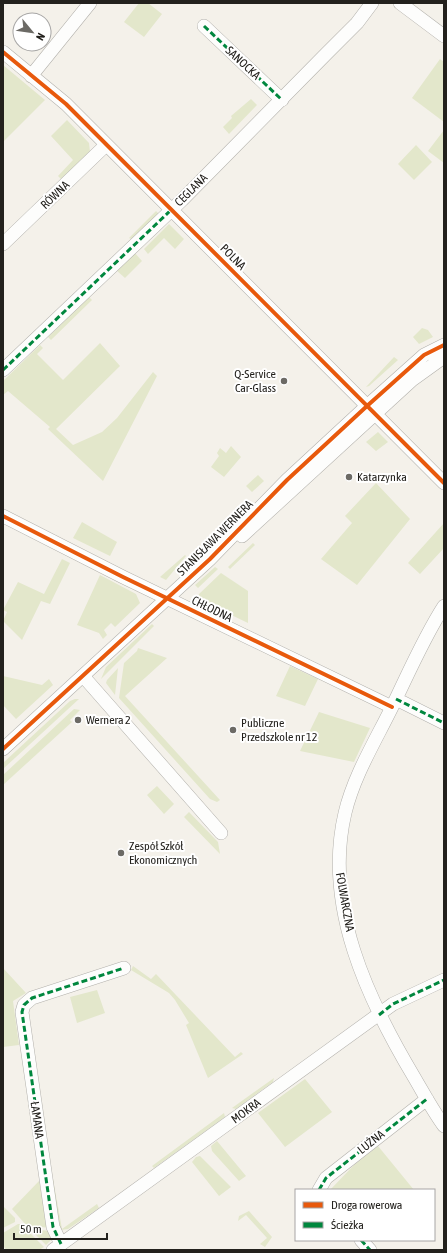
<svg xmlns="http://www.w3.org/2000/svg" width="447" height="1253" viewBox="0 0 447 1253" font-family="'Asap Condensed',sans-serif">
  <rect width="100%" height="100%" fill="#f4f1ea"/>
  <path fill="#e3e7cb" d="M139 3H148L162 14 144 37 124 22Z
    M440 59 444 62V122L412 98Z
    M3 65 45 100 3 142Z
    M251 99 257 105 229 134 223 127 232 118 231 116Z
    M67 120 89 143 90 152 61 179 58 176 73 160 51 136Z
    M444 130V163L428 151Z
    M416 145 432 162 414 180 398 164Z
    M156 211 159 214 131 239 129 238Z
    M169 224 184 239 175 249 164 238 148 254 144 249Z
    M134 252 142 261 125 278 116 270Z
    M89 297 92 300 51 340 48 337Z
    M422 328 428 330 433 337 419 344 413 337Z
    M100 343 120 366 56 429 73 445 102 432 117 418 153 372 157 376 103 481 48 429 50 427 8 391 3 395V381L40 345 43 348 37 354 63 380Z
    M394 357 398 360 369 386 366 387Z
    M378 432 388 442 376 451 366 442Z
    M231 446 241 457 224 477 211 467 219 456 217 453 220 448 226 453Z
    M258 475 264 481 252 492 246 486Z
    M376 483 410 519 357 585 321 559 352 523 345 516Z
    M242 510 244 513 243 516 219 539 214 537Z
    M82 522 117 542 110 556 73 538Z
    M444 523V548L420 574 408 563Z
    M253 543 255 545 230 569 228 567Z
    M185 555 186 556 166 580 160 577Z
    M62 559 70 563 50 604 41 601 22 640 3 621 7 612 3 610 18 582 44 594Z
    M215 567 218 569 198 588 195 585Z
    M221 573 248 591V623L198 599 199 594Z
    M100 575 136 594 140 603 115 627 111 623 104 630 107 635 103 639 99 633 77 625Z
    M152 624 154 626 101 679 106 667Z
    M138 648 167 658 125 696 220 800 217 802 210 799 119 698 124 663 137 651Z
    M290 666 318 679 305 706 276 696Z
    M118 668 115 695 106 683 107 680Z
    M3 676 42 685 49 679 53 685 16 719 3 705Z
    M75 699H79L3 769V763L70 701Z
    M74 709 80 710 70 720 72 722 3 785V775Z
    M319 712 370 728 354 762 300 751Z
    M157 786 174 804 164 814 147 795Z
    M189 812 218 842 220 854 184 817Z
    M133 966 151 979 156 974 235 1057 241 1052 243 1054 208 1078 186 1025 189 1023 175 1000 169 993 131 970Z
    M3 968 26 993 13 1001 19 1045 3 1047Z
    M97 990 105 1013 77 1023 70 997Z
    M274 1078 273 1082 236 1109 232 1108Z
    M305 1079 332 1112 285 1147 258 1113Z
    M224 1113 225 1117 154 1168 152 1166Z
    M217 1141 246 1176 239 1181 212 1151 211 1146Z
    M378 1146 414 1190H330L354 1165Z
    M200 1156 231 1187 219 1196 192 1162 196 1157Z
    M53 1179 62 1229 97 1204 99 1208 68 1229 61 1230 50 1181Z
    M39 1181 49 1228 26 1225 12 1209Z
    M3 1206 15 1218V1222L3 1228Z
    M249 1211 272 1237 265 1247 260 1244 267 1238 246 1215 238 1221 239 1216Z
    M18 1224H21L44 1247 39 1250H6L3 1245V1233Z
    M30 1229 50 1231 51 1240 46 1245Z"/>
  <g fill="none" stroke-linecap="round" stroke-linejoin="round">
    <defs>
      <path id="minor" d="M400 3 444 36
        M204 26 282 100
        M3 52 66 104 444 483
        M31 76 90 3
        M3 244 106 145
        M3 370 182 200 326 54 357 23 372 3
        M3 516 123 577 392 707
        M242 536 412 380 444 357
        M444 606C424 637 409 672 393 705 376 740 354 775 345 813 323 906 368 1000 414 1077 424 1094 433 1111 444 1126
        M83 676 221 833
        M396 699 444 723
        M3 749 210 559 287 480 367 406 424 355 444 345
        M319 1190 326 1178 427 1099
        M361 1240 370 1250
        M61 1244 53 1227 22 1012 24 1005 32 998 124 968
        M53 1250 393 1004 444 980"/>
    </defs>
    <use href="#minor" stroke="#b2b0ab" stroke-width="14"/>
    <use href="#minor" stroke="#fdfdfc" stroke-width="13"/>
    <path stroke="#00873e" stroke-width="3" stroke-dasharray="6 3" stroke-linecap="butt" d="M204 26 282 100
      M3 370 171 210
      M396 699 444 723
      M379 1015 393 1004 444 980
      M319 1190 326 1178 427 1099
      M361 1240 370 1250
      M61 1244 53 1227 22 1012 24 1005 32 998 124 968"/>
    <defs>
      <path id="cycleway" d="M3 52 66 104 444 483
        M3 516 123 577 392 707
        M3 749 210 559 287 480 367 406 424 355 444 345"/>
    </defs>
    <use href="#cycleway" stroke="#fff" stroke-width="6"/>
    <use href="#cycleway" stroke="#e8590c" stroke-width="4"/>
  </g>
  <g fill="#6c6a65" stroke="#fff" stroke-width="1.5">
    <circle cx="284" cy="381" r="4"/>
    <circle cx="349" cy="477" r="4"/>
    <circle cx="78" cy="720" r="4"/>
    <circle cx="233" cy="730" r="4"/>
    <circle cx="121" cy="853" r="4"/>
  </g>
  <g text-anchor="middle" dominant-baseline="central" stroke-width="4" stroke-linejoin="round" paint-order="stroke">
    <g font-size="12" fill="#23211d" stroke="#fff">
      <text transform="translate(243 63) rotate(43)">SANOCKA</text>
      <text transform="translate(191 190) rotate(-45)">CEGLANA</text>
      <text transform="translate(55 195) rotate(-44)">RÓWNA</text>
      <text transform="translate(233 257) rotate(45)">POLNA</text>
      <text transform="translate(215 538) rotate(-45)">STANISŁAWA WERNERA</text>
      <text transform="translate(212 609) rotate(26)">CHŁODNA</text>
      <text transform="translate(345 902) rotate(80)">FOLWARCZNA</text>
      <text transform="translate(246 1111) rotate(-36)">MOKRA</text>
      <text transform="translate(37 1120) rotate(82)">ŁAMANA</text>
      <text transform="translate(371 1142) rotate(-38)">LUŹNA</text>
    </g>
    <g font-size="12" fill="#23211d" stroke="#fff" text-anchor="start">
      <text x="276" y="374" text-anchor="end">Q-Service<tspan x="276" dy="14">Car-Glass</tspan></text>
      <text x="357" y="477">Katarzynka</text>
      <text x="86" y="720">Wernera 2</text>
      <text x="241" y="723">Publiczne<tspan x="241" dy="14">Przedszkole nr 12</tspan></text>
      <text x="129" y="846">Zespół Szkół<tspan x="129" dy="14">Ekonomicznych</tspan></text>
    </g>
  </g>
  <rect width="447" height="1253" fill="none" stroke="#23211d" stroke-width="8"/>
  <rect x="295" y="1189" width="140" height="52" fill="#ffffff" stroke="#a7a6a5"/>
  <rect x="303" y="1202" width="20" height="6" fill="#e8590c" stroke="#a7a6a5"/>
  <text x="331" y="1209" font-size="12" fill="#23211d">Droga rowerowa</text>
  <rect x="303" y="1222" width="20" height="6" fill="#00873e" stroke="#a7a6a5"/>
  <text x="331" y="1229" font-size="12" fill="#23211d">Ścieżka</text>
  <g transform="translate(32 32) rotate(119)"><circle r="19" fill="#ffffff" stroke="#a7a6a5"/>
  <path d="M0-3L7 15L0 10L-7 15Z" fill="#6c6a65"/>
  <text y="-6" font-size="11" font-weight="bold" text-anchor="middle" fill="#23211d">N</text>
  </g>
  <path d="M14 1233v6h93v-6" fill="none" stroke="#23211d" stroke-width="2"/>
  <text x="20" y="1233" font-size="12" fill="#23211d" stroke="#ffffff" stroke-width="3" paint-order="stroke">50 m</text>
</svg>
